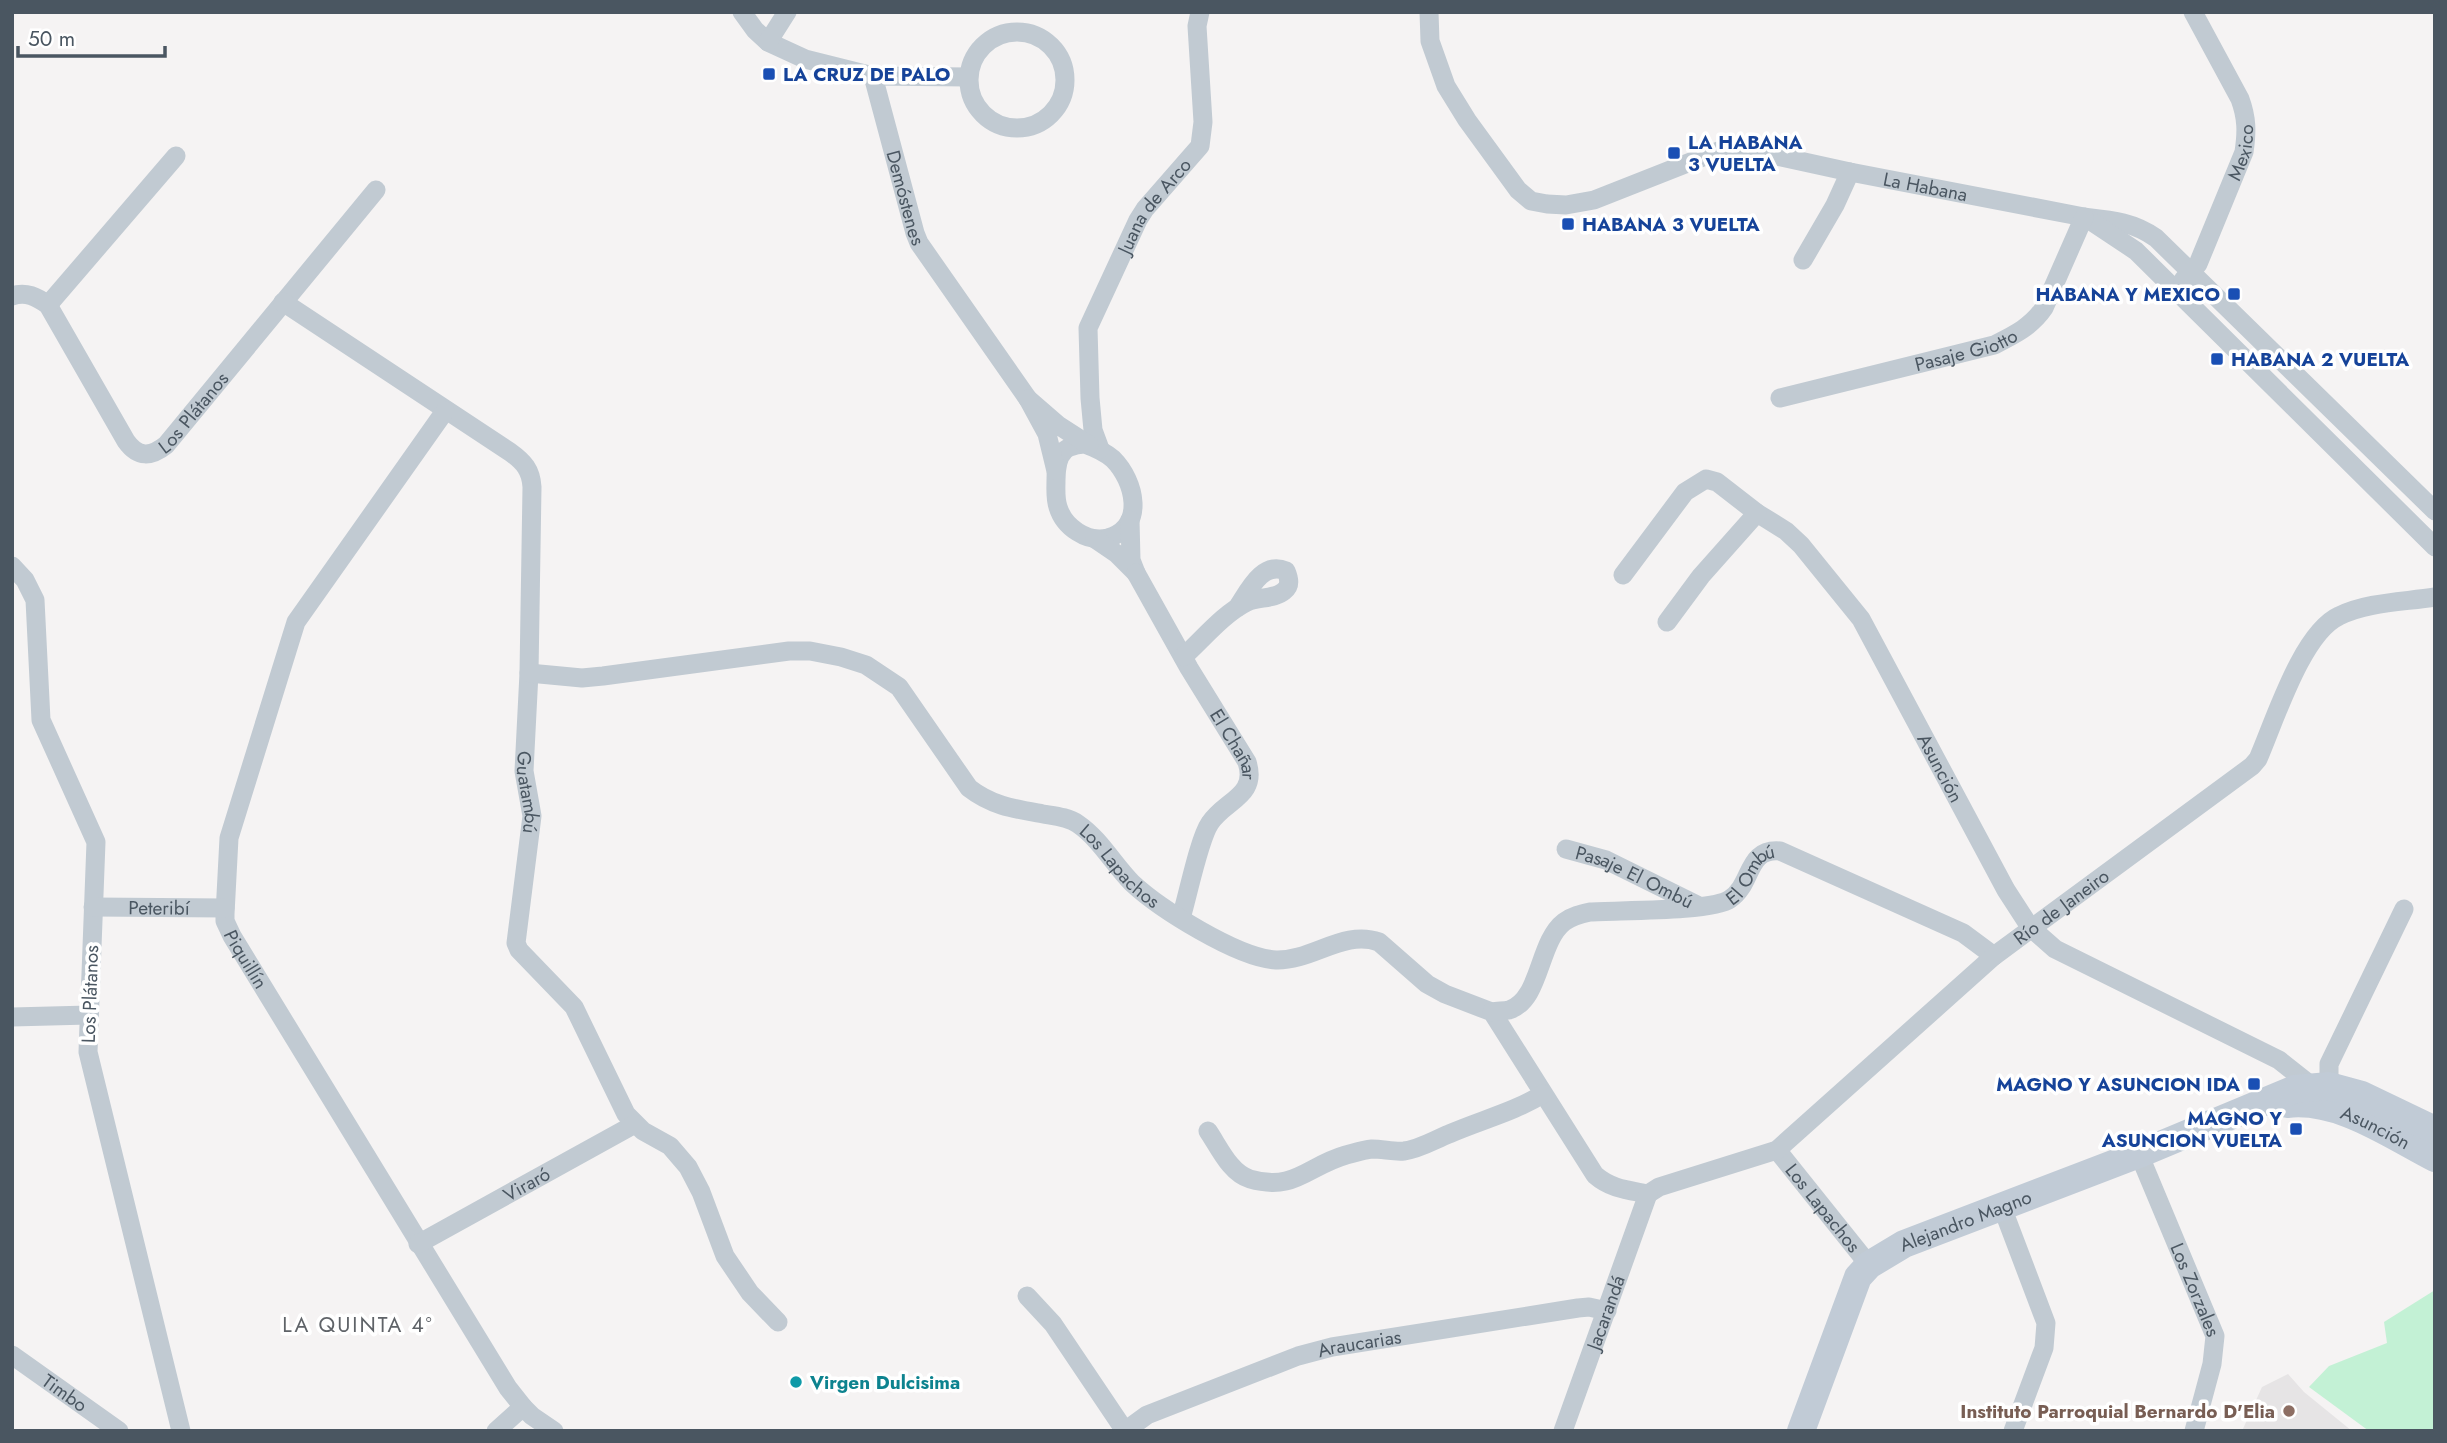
<svg xmlns="http://www.w3.org/2000/svg" width="2447" height="1443" viewBox="0 0 2447 1443" font-family="Jost,sans-serif">
  <rect width="100%" height="100%" fill="#f5f3f3"/>
  <path fill="#e6e4e5" d="M2288 1374 2304 1392 2352 1431H2242L2262 1387Z"/>
  <path fill="#c3f1d5" d="M2435 1290V1431H2369L2309 1387 2329 1366 2387 1343 2384 1322Z"/>
  <g fill="none" stroke-linecap="round" stroke-linejoin="round">
    <g stroke="#c1cad2" stroke-width="19">
      <path d="M742 12 755 30 768 42 805 59 873 76 968 77"/>
      <path id="s1" d="M1429 12 1430 41 1446 86 1467 120 1518 190 1531 201 1547 204 1566 205 1594 200 1731 146 1850 172 2084 217C2111 220 2134 222 2156 238L2435 511"/>
      <circle cx="1017" cy="80" r="48"/>
      <path d="M768 42 787 12"/>
      <path id="s2" d="M873 76 915 233 919 243 1028 399"/>
      <path d="M2091 221 2136 251 2435 547"/>
      <path d="M1803 260 1835 205 1850 172"/>
      <path id="s3" d="M2183 280 2198 264 2244 152C2247 132 2247 118 2240 99L2193 12"/>
      <path id="s4" d="M12 296C26 291 37 297 48 305L126 441C138 458 151 457 166 445L376 190"/>
      <path id="s5" d="M283 302 510 452C524 462 531 470 532 487L529 673 524 771 532 816 516 943 519 950 574 1007 626 1114 643 1131 670 1146 688 1167 701 1192 725 1256 750 1293 778 1322"/>
      <path d="M48 305 176 156"/>
      <path id="s6" d="M1780 398 1994 345C2014 335 2031 327 2044 308L2084 217"/>
      <path id="s7" d="M445 411 296 622 229 838 225 914V921L232 936 508 1388 523 1407"/>
      <path d="M1085 444C1096 448 1105 452 1113 459 1135 481 1146 527 1108 538 1087 543 1064 527 1058 507 1055 498 1056 489 1056 480 1056 470 1057 457 1065 450 1071 445 1078 445 1085 444Z"/>
      <path id="s8" d="M1100 449 1093 430 1090 398 1088 328 1138 220 1145 209 1200 146 1203 122 1197 26 1200 12"/>
      <path d="M1056 471 1047 434 1028 399 1058 425 1089 445"/>
      <path d="M1095 539 1117 554 1136 573 1131 560 1130 520"/>
      <path d="M12 566 25 580 35 600 41 720 96 842 88 1052 181 1431"/>
      <path id="s9" d="M1136 573 1189 668 1247 762C1258 796 1225 800 1210 823 1199 839 1188 895 1181 918"/>
      <path id="s10" d="M1623 575 1685 492 1706 479 1717 482 1757 513 1786 531 1801 545 1861 619 2006 890 2030 927 2055 949 2279 1060 2313 1087"/>
      <path d="M1667 622 1701 576 1757 513"/>
      <path d="M1183 657C1203 639 1223 614 1247 602 1258 597 1275 599 1284 591 1291 586 1289 578 1286 571 1262 560 1248 592 1237 608"/>
      <path id="s11" d="M529 673 582 678 603 676 789 651H810L841 657 866 665 899 687 969 788C992 806 1015 809 1043 814 1055 816 1068 817 1078 824 1100 839 1114 865 1132 883 1160 909 1238 958 1276 960 1312 961 1344 929 1379 942L1427 984 1445 994 1492 1012 1595 1175C1611 1189 1628 1190 1648 1194"/>
      <path id="s12" d="M1566 849 1606 860 1697 905"/>
      <path id="s13" d="M93 907 225 908"/>
      <path id="s14" d="M1492 1012C1498 1011 1504 1011 1509 1010 1541 1000 1538 942 1564 922 1572 916 1581 914 1590 912 1617 910 1712 912 1730 899 1753 884 1746 848 1780 851L1963 933 1994 956"/>
      <path d="M12 1017 89 1015"/>
      <path d="M2329 1086V1064L2404 909"/>
      <path d="M1208 1131C1219 1147 1230 1173 1250 1179 1295 1192 1307 1166 1346 1155 1354 1153 1363 1150 1372 1149 1383 1149 1394 1152 1404 1151 1420 1149 1434 1140 1449 1134 1481 1120 1514 1112 1543 1094"/>
      <path id="s15" d="M1777 1150 1869 1265"/>
      <path id="s16" d="M2139 1154 2215 1336 2212 1364 2194 1431"/>
      <path id="s17" d="M1648 1194 1659 1187 1777 1150 1994 956 2252 766 2258 759C2275 720 2302 633 2339 616 2367 602 2404 602 2435 597"/>
      <path d="M2002 1207 2046 1323 2044 1348 2013 1431"/>
      <path id="s18" d="M418 1244 635 1124"/>
      <path d="M1027 1296 1053 1324 1125 1431"/>
      <path id="s19" d="M12 1355 119 1431"/>
      <path d="M496 1431 523 1407 532 1416 554 1431"/>
      <path id="s20" d="M1125 1431 1147 1415 1298 1356 1332 1347 1578 1308 1589 1307 1607 1311"/>
      <path id="s21" d="M1563 1431 1648 1194"/>
    </g>
    <g stroke="#c1cbd6" stroke-width="28">
      <path id="s22" d="M2287 1104C2339 1098 2390 1135 2435 1158"/>
      <path id="s23" d="M1801 1431 1858 1277 1869 1265 1904 1244 2139 1154 2295 1089 2329 1086 2362 1095 2435 1130"/>
    </g>
  </g>
  <g fill="#1a4fb4" stroke="#fff" stroke-width="2.5">
    <rect x="762" y="67" width="14" height="14" rx="3.5"/>
    <rect x="1667" y="146" width="14" height="14" rx="3.5"/>
    <rect x="1561" y="217" width="14" height="14" rx="3.5"/>
    <rect x="2227" y="287" width="14" height="14" rx="3.5"/>
    <rect x="2210" y="352" width="14" height="14" rx="3.5"/>
    <rect x="2247" y="1077" width="14" height="14" rx="3.5"/>
    <rect x="2289" y="1122" width="14" height="14" rx="3.5"/>
  </g>
  <circle fill="#0f9aa8" stroke="#fff" stroke-width="2.5" cx="796" cy="1382" r="7"/>
  <circle fill="#8d6e63" stroke="#fff" stroke-width="2.5" cx="2289" cy="1411" r="7"/>
  <g text-anchor="middle" dominant-baseline="central" stroke-width="7" stroke-linejoin="round" paint-order="stroke">
    <g font-size="19" font-weight="bold" fill="#164399" stroke="#fff" text-anchor="start">
      <text x="783" y="74">LA CRUZ DE PALO</text>
      <text x="1688" y="142">LA HABANA<tspan x="1688" dy="22">3 VUELTA</tspan></text>
      <text x="1582" y="224">HABANA 3 VUELTA</text>
      <text x="2220" y="294" text-anchor="end">HABANA Y MEXICO</text>
      <text x="2231" y="359">HABANA 2 VUELTA</text>
      <text x="2240" y="1084" text-anchor="end">MAGNO Y ASUNCION IDA</text>
      <text x="2282" y="1118" text-anchor="end">MAGNO Y<tspan x="2282" dy="22">ASUNCION VUELTA</tspan></text>
    </g>
    <g font-size="19" fill="#4a5661" stroke="#fff">
      <text stroke="none"><textPath href="#s3" startOffset="142">Mexico</textPath></text>
      <text stroke="none"><textPath href="#s1" startOffset="630">La Habana</textPath></text>
      <text stroke="none"><textPath href="#s2" startOffset="126">Demóstenes</textPath></text>
      <text stroke="none"><textPath href="#s8" startOffset="262">Juana de Arco</textPath></text>
      <text stroke="none"><textPath href="#s6" startOffset="192">Pasaje Giotto</textPath></text>
      <text stroke="none"><textPath href="#s4" startOffset="285">Los Plátanos</textPath></text>
      <text stroke="none"><textPath href="#s9" startOffset="198">El Chañar</textPath></text>
      <text stroke="none"><textPath href="#s10" startOffset="509">Asunción</textPath></text>
      <text stroke="none"><textPath href="#s5" startOffset="621">Guatambú</textPath></text>
      <text stroke="none"><textPath href="#s11" startOffset="679">Los Lapachos</textPath></text>
      <text stroke="none"><textPath href="#s12" startOffset="74">Pasaje El Ombú</textPath></text>
      <text stroke="none"><textPath href="#s14" startOffset="326">El Ombú</textPath></text>
      <text stroke="none"><textPath href="#s17" startOffset="511">Río de Janeiro</textPath></text>
      <text stroke="none"><textPath href="#s13" startOffset="66">Peteribí</textPath></text>
      <text stroke="none"><textPath href="#s7" startOffset="611">Piquillín</textPath></text>
      <text transform="translate(90 994) rotate(-88)">Los Plátanos</text>
      <text stroke="none"><textPath href="#s22" startOffset="93">Asunción</textPath></text>
      <text stroke="none"><textPath href="#s18" startOffset="124">Viraró</textPath></text>
      <text stroke="none"><textPath href="#s15" startOffset="74">Los Lapachos</textPath></text>
      <text stroke="none"><textPath href="#s23" startOffset="287">Alejandro Magno</textPath></text>
      <text stroke="none"><textPath href="#s16" startOffset="147">Los Zorzales</textPath></text>
      <text stroke="none"><textPath href="#s21" startOffset="126">Jacarandá</textPath></text>
      <text stroke="none"><textPath href="#s20" startOffset="252">Araucarias</textPath></text>
      <text stroke="none"><textPath href="#s19" startOffset="65">Timbo</textPath></text>
    </g>
    <g font-size="19" font-weight="bold" fill="#0d838f" stroke="#fff" text-anchor="start">
      <text x="810" y="1382">Virgen Dulcisima</text>
    </g>
    <g font-size="19" font-weight="bold" fill="#785e54" stroke="#fff" text-anchor="end">
      <text x="2275" y="1411">Instituto Parroquial Bernardo D'Elia</text>
    </g>
    <g font-size="21" letter-spacing="2" fill="#5f6368" stroke="#fff">
      <text x="358" y="1325">LA QUINTA 4°</text>
    </g>
  </g>
  <rect width="2447" height="1443" fill="none" stroke="#4a5661" stroke-width="28"/>
  <path d="M18 46v10h147v-10" fill="none" stroke="#4a5661" stroke-width="3.5"/>
  <text x="28" y="46" font-size="21" fill="#4a5661" stroke="#ffffff" stroke-width="5" paint-order="stroke">50 m</text>
</svg>
